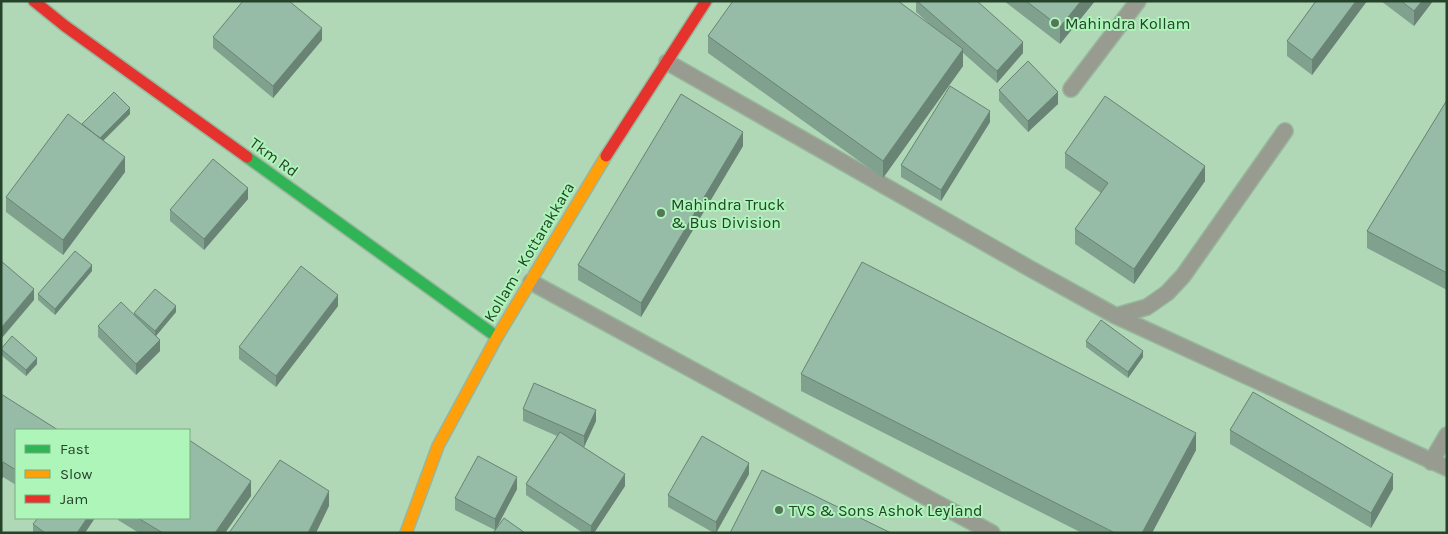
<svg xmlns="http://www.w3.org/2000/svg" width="1448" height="534" viewBox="0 0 1448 534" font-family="Karla,sans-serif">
  <rect width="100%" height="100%" fill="#b0d7b6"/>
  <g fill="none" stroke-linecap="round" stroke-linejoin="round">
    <defs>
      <path id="lane" d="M667 62 1029 268 1116 316 1447 468
        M1071 89 1138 1
        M531 282 992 533
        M1116 316 1147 307 1167 293 1183 276 1285 131
        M1431 462 1447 435"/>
      <path id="fast" d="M247 157 497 337"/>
      <path id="slow" d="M406 533 438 446 497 337 606 156"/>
      <path id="jam" d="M34 1 65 26 247 157
        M606 156 706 1"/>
    </defs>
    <use href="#lane" stroke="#97b69c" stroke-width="18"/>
    <use href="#fast" stroke="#97b69c" stroke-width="14"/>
    <use href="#slow" stroke="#97b69c" stroke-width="14"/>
    <use href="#jam" stroke="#97b69c" stroke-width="14"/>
    <use href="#lane" stroke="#989b8f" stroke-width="15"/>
    <use href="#fast" stroke="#30b455" stroke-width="11"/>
    <use href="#slow" stroke="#ff9f0a" stroke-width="11"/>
    <use href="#jam" stroke="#e5322d" stroke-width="11"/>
  </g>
  <path fill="#81a18f" d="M916 1H977L1023 53 997 83 963 53V66L883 178 708 53V36L934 28 916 12Z
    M1004 1H1095L1060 44Z
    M1316 1H1367L1312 75 1287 56V41Z
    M1381 1H1433L1414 26Z
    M213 37 322 40 273 98 213 48Z
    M999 90 1058 104 1028 132 999 101Z
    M1447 100V290L1367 248V231Z
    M130 114 103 140 125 172 63 255 6 212V197Z
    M990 122 941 201 901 177V165Z
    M743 146 641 317 578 280V265Z
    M1065 153 1205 181 1134 284 1075 244V229L1101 193 1065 168Z
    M248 199 204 250 170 221V210Z
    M92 271 55 315 38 300V294Z
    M338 306 276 387 239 359V347Z
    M176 312 156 336 160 351 136 375 98 337V326L134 315V313Z
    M1086 341 1143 357 1128 378 1086 347Z
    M1 349 37 364 26 376 1 355Z
    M801 374 1196 450 1152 533H1082L801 391Z
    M1 394 16 430V485L3 477 1 480Z
    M523 409 596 421 584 447 625 486 594 533H583L526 495V484L557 436 523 421Z
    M1230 430 1393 489 1371 528 1230 444Z
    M749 474 716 533H714L668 507V495Z
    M517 489 495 530 455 510V498Z
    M251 496 225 533H139L118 520V518H189Z
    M33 524 85 533H33Z"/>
  <path fill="#698374" d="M1081 1H1095L1060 44V27Z
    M1356 1H1367L1312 75V60Z
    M1422 1H1433L1414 26V11Z
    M322 28V40L273 98V86Z
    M1023 42V53L997 83V71Z
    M963 49V66L883 178V161Z
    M1058 92V104L1028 132V121Z
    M130 108V114L98 146V140Z
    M990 111V122L941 201V190Z
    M743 132V146L641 317V303Z
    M125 157V172L63 255V240Z
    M1205 166V181L1134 284V269Z
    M248 188V199L204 250V239Z
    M92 265V271L55 315V309Z
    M34 289V300L1 339V328Z
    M338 295V306L276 387V376Z
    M176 306V312L155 337V331Z
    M160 340V351L136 375V364Z
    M1143 351V357L1128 378V372Z
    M37 358V364L26 376V370Z
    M596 410V421L584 447V436Z
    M1196 433V450L1152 533H1142Z
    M3 462V477L1 480V465Z
    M749 463V474L716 533V522Z
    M625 474V486L594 533H591V526Z
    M1393 474V489L1371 528V513Z
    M517 477V489L495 531V519Z
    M251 481V496L225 533H215Z
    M329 491V506L316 533H308Z
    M87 518H95L85 533H77Z"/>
  <path fill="#96bba6" stroke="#698374" d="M243 1H289L322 28 273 86 213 37Z
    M733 1H898L963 49 883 161 708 36Z
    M917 1H977L1023 42 997 71Z
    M1026 1H1081L1060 27Z
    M1316 1H1356L1312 60 1287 41Z
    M1401 1H1422L1414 11Z
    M1028 61 1058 92 1028 121 999 90Z
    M950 86 990 111 941 190 901 165Z
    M114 92 130 108 100 138 82 124Z
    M681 94 743 132 641 303 578 265Z
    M1105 96 1205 166 1134 269 1075 229 1108 183 1065 153Z
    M1447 100V273L1367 231Z
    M68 114 125 157 63 240 6 197Z
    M213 159 248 188 204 239 170 210Z
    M75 251 92 265 55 309 38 294Z
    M1 261 34 289 1 328Z
    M862 262 1196 433 1142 533H1115L801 374Z
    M301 266 338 295 276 376 239 347Z
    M155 289 176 306 155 331 134 313Z
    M121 302 160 340 136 364 98 326Z
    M1101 320 1143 351 1128 372 1086 341Z
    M12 336 37 358 26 370 1 349Z
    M534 383 596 410 584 436 523 409Z
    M1253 392 1393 474 1371 513 1230 430Z
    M1 394 58 430H16V470L3 462 1 465Z
    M560 432 625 474 591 526 526 484Z
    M702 436 749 463 716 522 668 495Z
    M189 440 251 481 215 533H163L138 518H189Z
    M478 456 517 477 495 519 455 498Z
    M280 460 329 491 308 533H229Z
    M762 470 891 533H730Z
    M38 518H87L77 533H45L33 524Z
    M504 518 525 533H493Z"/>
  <g fill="#56765b" stroke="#adf5b9" stroke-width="2">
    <circle cx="1055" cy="23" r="5"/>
    <circle cx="661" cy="213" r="5"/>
    <circle cx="779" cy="510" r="5"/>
  </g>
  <g text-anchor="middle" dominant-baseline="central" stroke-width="4" stroke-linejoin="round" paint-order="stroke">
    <g font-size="16" fill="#25422a" stroke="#adf5b9" text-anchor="start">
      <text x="1065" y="23">Mahindra Kollam</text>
      <text x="671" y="204">Mahindra Truck<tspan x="671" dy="18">&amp; Bus Division</tspan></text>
      <text x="789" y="510">TVS &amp; Sons Ashok Leyland</text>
    </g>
    <g font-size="16" fill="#25422a" stroke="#adf5b9">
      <text transform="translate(274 157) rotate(36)">Tkm Rd</text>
      <text transform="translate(529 252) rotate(-59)">Kollam - Kottarakkara</text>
    </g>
  </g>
  <rect width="1448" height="534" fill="none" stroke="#25422a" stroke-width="5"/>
  <rect x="15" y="429" width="175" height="90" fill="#adf5b9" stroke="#77ad80"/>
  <rect x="25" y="445" width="25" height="8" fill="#30b455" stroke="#77ad80"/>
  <text x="60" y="454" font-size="15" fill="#25422a">Fast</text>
  <rect x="25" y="470" width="25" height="8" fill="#ff9f0a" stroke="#77ad80"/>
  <text x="60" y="479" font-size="15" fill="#25422a">Slow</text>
  <rect x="25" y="495" width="25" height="8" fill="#e5322d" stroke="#77ad80"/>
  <text x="60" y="504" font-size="15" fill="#25422a">Jam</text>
</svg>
